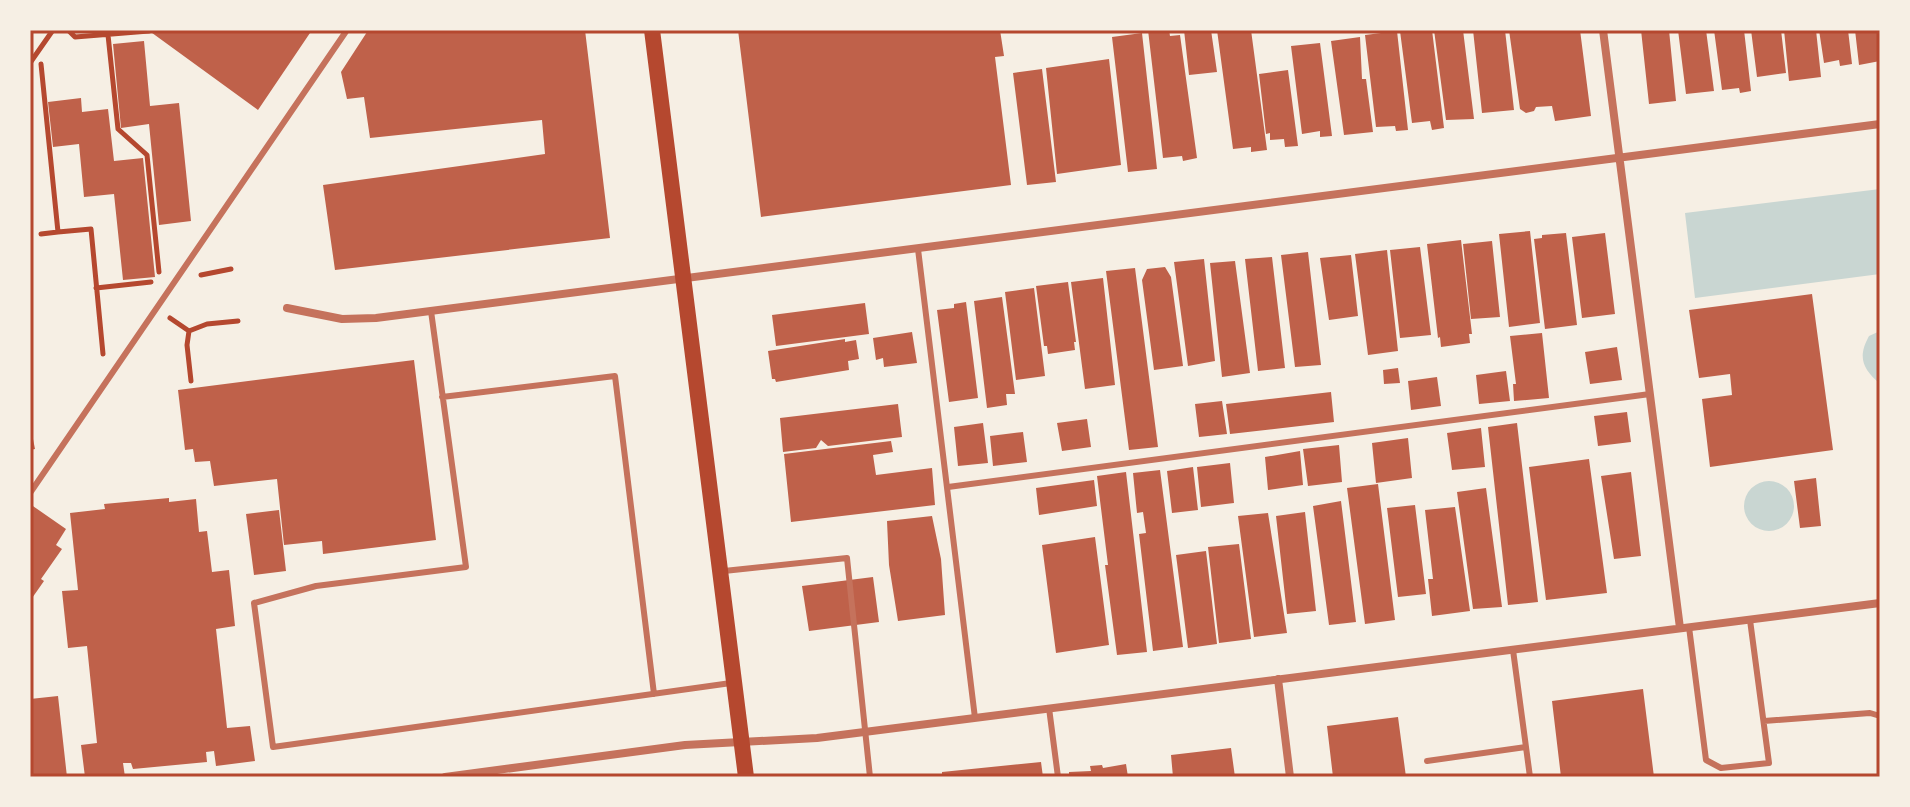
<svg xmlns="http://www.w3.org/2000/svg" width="1910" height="807" viewBox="0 0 1910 807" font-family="Helvetica,sans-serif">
  <rect width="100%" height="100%" fill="#f6efe4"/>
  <path fill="#c9d6d2" d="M1880 189V274L1695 298 1685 213Z
    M1880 331V384C1863 369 1857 358 1869 336Z
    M1744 506a25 25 0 1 1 50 0a25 25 0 1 1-50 0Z"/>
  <path fill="#bf614a" d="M148 30H312L258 110Z
    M384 30H585L610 238 335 270 323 185 545 154 542 120 370 138 364 97 347 99 341 72 367 32Z
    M738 30H892V33L918 30H1000L1004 56 995 57 1011 185 761 217Z
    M1148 30H1169L1170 36 1180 35 1197 158 1183 161 1182 156 1163 158Z
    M1184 30H1211L1217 72 1189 75Z
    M1217 30H1251L1267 150 1251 152V147L1233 149Z
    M1432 30 1444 128 1432 130 1430 121 1412 123 1400 31Z
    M1434 30H1463L1474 119 1446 120Z
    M1473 30H1505L1514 110 1482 113Z
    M1509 30H1580L1591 116 1555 121 1552 106 1536 107 1534 111 1526 113 1520 109Z
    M1641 30H1669L1676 101 1649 104Z
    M1678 30H1706L1714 91 1686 94Z
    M1714 30H1744L1751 91 1740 93 1739 88 1722 90Z
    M1751 30H1781L1786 73 1757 77Z
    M1784 30H1816L1821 77 1789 81Z
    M1819 30H1848L1852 64 1840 66 1839 60 1824 63Z
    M1855 30H1880V61L1859 65Z
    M1397 31 1408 130 1396 131 1395 126 1376 127 1365 35Z
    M1142 33 1157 169 1128 172 1112 37Z
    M1360 37 1362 79H1366L1373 132 1344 135 1331 41Z
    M144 41 150 106 179 103 191 221 159 225 149 124 121 128 113 44Z
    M1320 43 1332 136 1320 137V131L1302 134 1291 46Z
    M1109 59 1121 165 1057 174 1046 68Z
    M1042 69 1056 182 1027 185 1013 73Z
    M1288 70 1298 146 1285 147 1284 139 1270 140V133L1266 134 1259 74Z
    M81 98 82 112 108 109 114 161 143 158 155 277 123 280 114 194 84 197 79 144 53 147 48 102Z
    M1530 231 1540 323 1509 327 1499 234Z
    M1566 233 1577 325 1545 329 1534 239 1542 238V235Z
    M1605 233 1615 314 1582 318 1572 237Z
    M1461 240 1472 334H1469L1470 343 1441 347 1440 337 1438 338 1427 244Z
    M1492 241 1500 317 1471 319 1463 244Z
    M1420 247 1431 335 1400 338 1390 250Z
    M1387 250 1398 351 1368 355 1355 254Z
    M1308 252 1321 365 1295 367 1281 255Z
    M1351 255 1358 316 1329 320 1320 258Z
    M1272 257 1285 368 1258 371 1245 259Z
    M1204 259 1215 361 1188 366 1174 262Z
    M1235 261 1250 373 1222 377 1210 263Z
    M1165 267 1171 277 1183 366 1154 370 1142 280 1147 269Z
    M1135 268 1158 447 1129 450 1106 271Z
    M1103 278 1115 385 1085 389 1071 282Z
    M1068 282 1076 342H1074L1075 350 1048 354 1047 346H1044L1036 286Z
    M1034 288 1045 376 1016 380 1005 292Z
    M1812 294 1833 450 1710 467 1702 399 1732 395 1730 374 1699 378 1689 310Z
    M1002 297 1015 394H1006L1007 405 987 408 974 301Z
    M966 302 978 398 949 402 937 310 954 308V304Z
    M865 303 869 334 776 346 772 315Z
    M912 332 917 363 884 367 883 358 876 360 873 338Z
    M1542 333 1549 398 1514 401 1513 384H1516L1510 336Z
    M845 339V342L856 340 859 359 848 361 849 370 776 382 775 379H772L768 351Z
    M1617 347 1622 380 1590 384 1585 352Z
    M414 360 436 540 323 554 322 541 284 545 277 479 214 486 210 461 195 462 193 449 185 450 178 390Z
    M1398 368 1400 383 1384 384 1383 370Z
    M1506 371 1510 401 1479 404 1476 375Z
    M1437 377 1441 406 1411 410 1408 381Z
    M1331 392 1334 422 1230 434 1226 404Z
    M1222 401 1227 434 1199 437 1195 404Z
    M898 404 902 437 828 446 821 440 816 448 783 452 780 418Z
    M1627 412 1631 442 1598 446 1594 416Z
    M1087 419 1091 447 1062 451 1057 423Z
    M983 423 988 463 958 466 954 427Z
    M1517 423 1538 602 1508 605 1488 427Z
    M30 424 35 449 30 450Z
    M1481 428 1485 467 1452 470 1447 433Z
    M1023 432 1027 462 993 466 990 436Z
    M1408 438 1412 478 1376 483 1372 443Z
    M891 441 893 452 873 455 876 475 932 468 935 505 791 522 784 454Z
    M1339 445 1342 482 1308 486 1303 449Z
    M1300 451 1303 485 1268 490 1265 457Z
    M1589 459 1607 593 1546 600 1529 467Z
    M1230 463 1234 503 1201 507 1197 467Z
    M1193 467 1198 510 1172 513 1167 471Z
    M1160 470 1183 647 1153 651 1139 534 1146 533 1143 512 1137 513 1133 473Z
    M1126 472 1147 652 1117 655 1105 565H1108L1097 476Z
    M1631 472 1641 556 1614 559 1601 476Z
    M1816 478 1821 526 1800 528 1794 481Z
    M1094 480 1097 506 1039 515 1036 488Z
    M1378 484 1395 620 1365 624 1347 488Z
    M1486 488 1502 607 1473 609 1457 492Z
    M169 498V502L196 499 199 532 207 531 212 572 229 570 235 626 216 629 227 728 250 726 255 761 216 766 214 751 206 752 207 762 133 769 131 763H123L125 777H85L81 745 97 743 87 646 68 648 62 591 78 590 70 513 105 509 104 504Z
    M1341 501 1356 622 1329 625 1313 506Z
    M30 504 66 529 56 545 62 549 41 579 44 581 30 601Z
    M1415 505 1426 594 1398 597 1387 508Z
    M1455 507 1470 611 1432 616 1428 579H1433L1425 510Z
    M279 510 286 571 254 575 246 514Z
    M1305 512 1316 611 1287 614 1276 516Z
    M1268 513 1287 633 1254 637 1238 516Z
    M932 516 941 559 945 615 898 621 889 565 887 521Z
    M1095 537 1109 645 1056 653 1042 545Z
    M1239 544 1251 639 1219 643 1208 547Z
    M1206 551 1217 644 1188 648 1176 555Z
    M873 577 879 622 809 631 802 586Z
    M1643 689 1654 777H1561L1552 701Z
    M58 696 67 777H30V699Z
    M1398 717 1406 777H1333L1327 726Z
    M1231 748 1235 777H1173L1171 755Z
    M1041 762 1043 777H942V772Z
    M1126 764 1128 777H1069V772L1091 771 1090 766 1102 765 1103 768Z"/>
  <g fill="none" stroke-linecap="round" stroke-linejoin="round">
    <path stroke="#b5482f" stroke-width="5" d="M68 30 75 37 149 31
      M108 35 118 129 147 155 159 272
      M30 63 53 30
      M41 64 58 232 41 234
      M58 232 91 229 103 354
      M201 275 231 269
      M96 288 151 282
      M170 318 189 331 207 324 238 321
      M189 331 187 345 191 381"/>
    <path stroke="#c5725c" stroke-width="6" d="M918 249 975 718
      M431 311 466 567 316 586 254 603 273 747 731 683
      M442 397 615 376 654 694
      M948 487 1650 394
      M30 493 347 30
      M724 571 847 558 870 777
      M1689 627 1706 760 1721 768 1769 763 1750 620
      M1513 650 1530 777
      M1049 708 1058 777
      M1764 721 1870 713 1880 716
      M1427 761 1526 747"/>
    <path stroke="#c5725c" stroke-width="8" d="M1603 30 1680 628
      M287 308 342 319 376 318 1880 124
      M1278 679 1290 777
      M445 777 685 745 817 738 1880 603"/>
    <path stroke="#b5482f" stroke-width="16" d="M652 30 746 777"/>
  </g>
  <rect width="1910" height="807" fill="none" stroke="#f6efe4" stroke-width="64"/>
  <rect x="32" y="32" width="1846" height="743" fill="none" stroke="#b5482f" stroke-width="3"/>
</svg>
